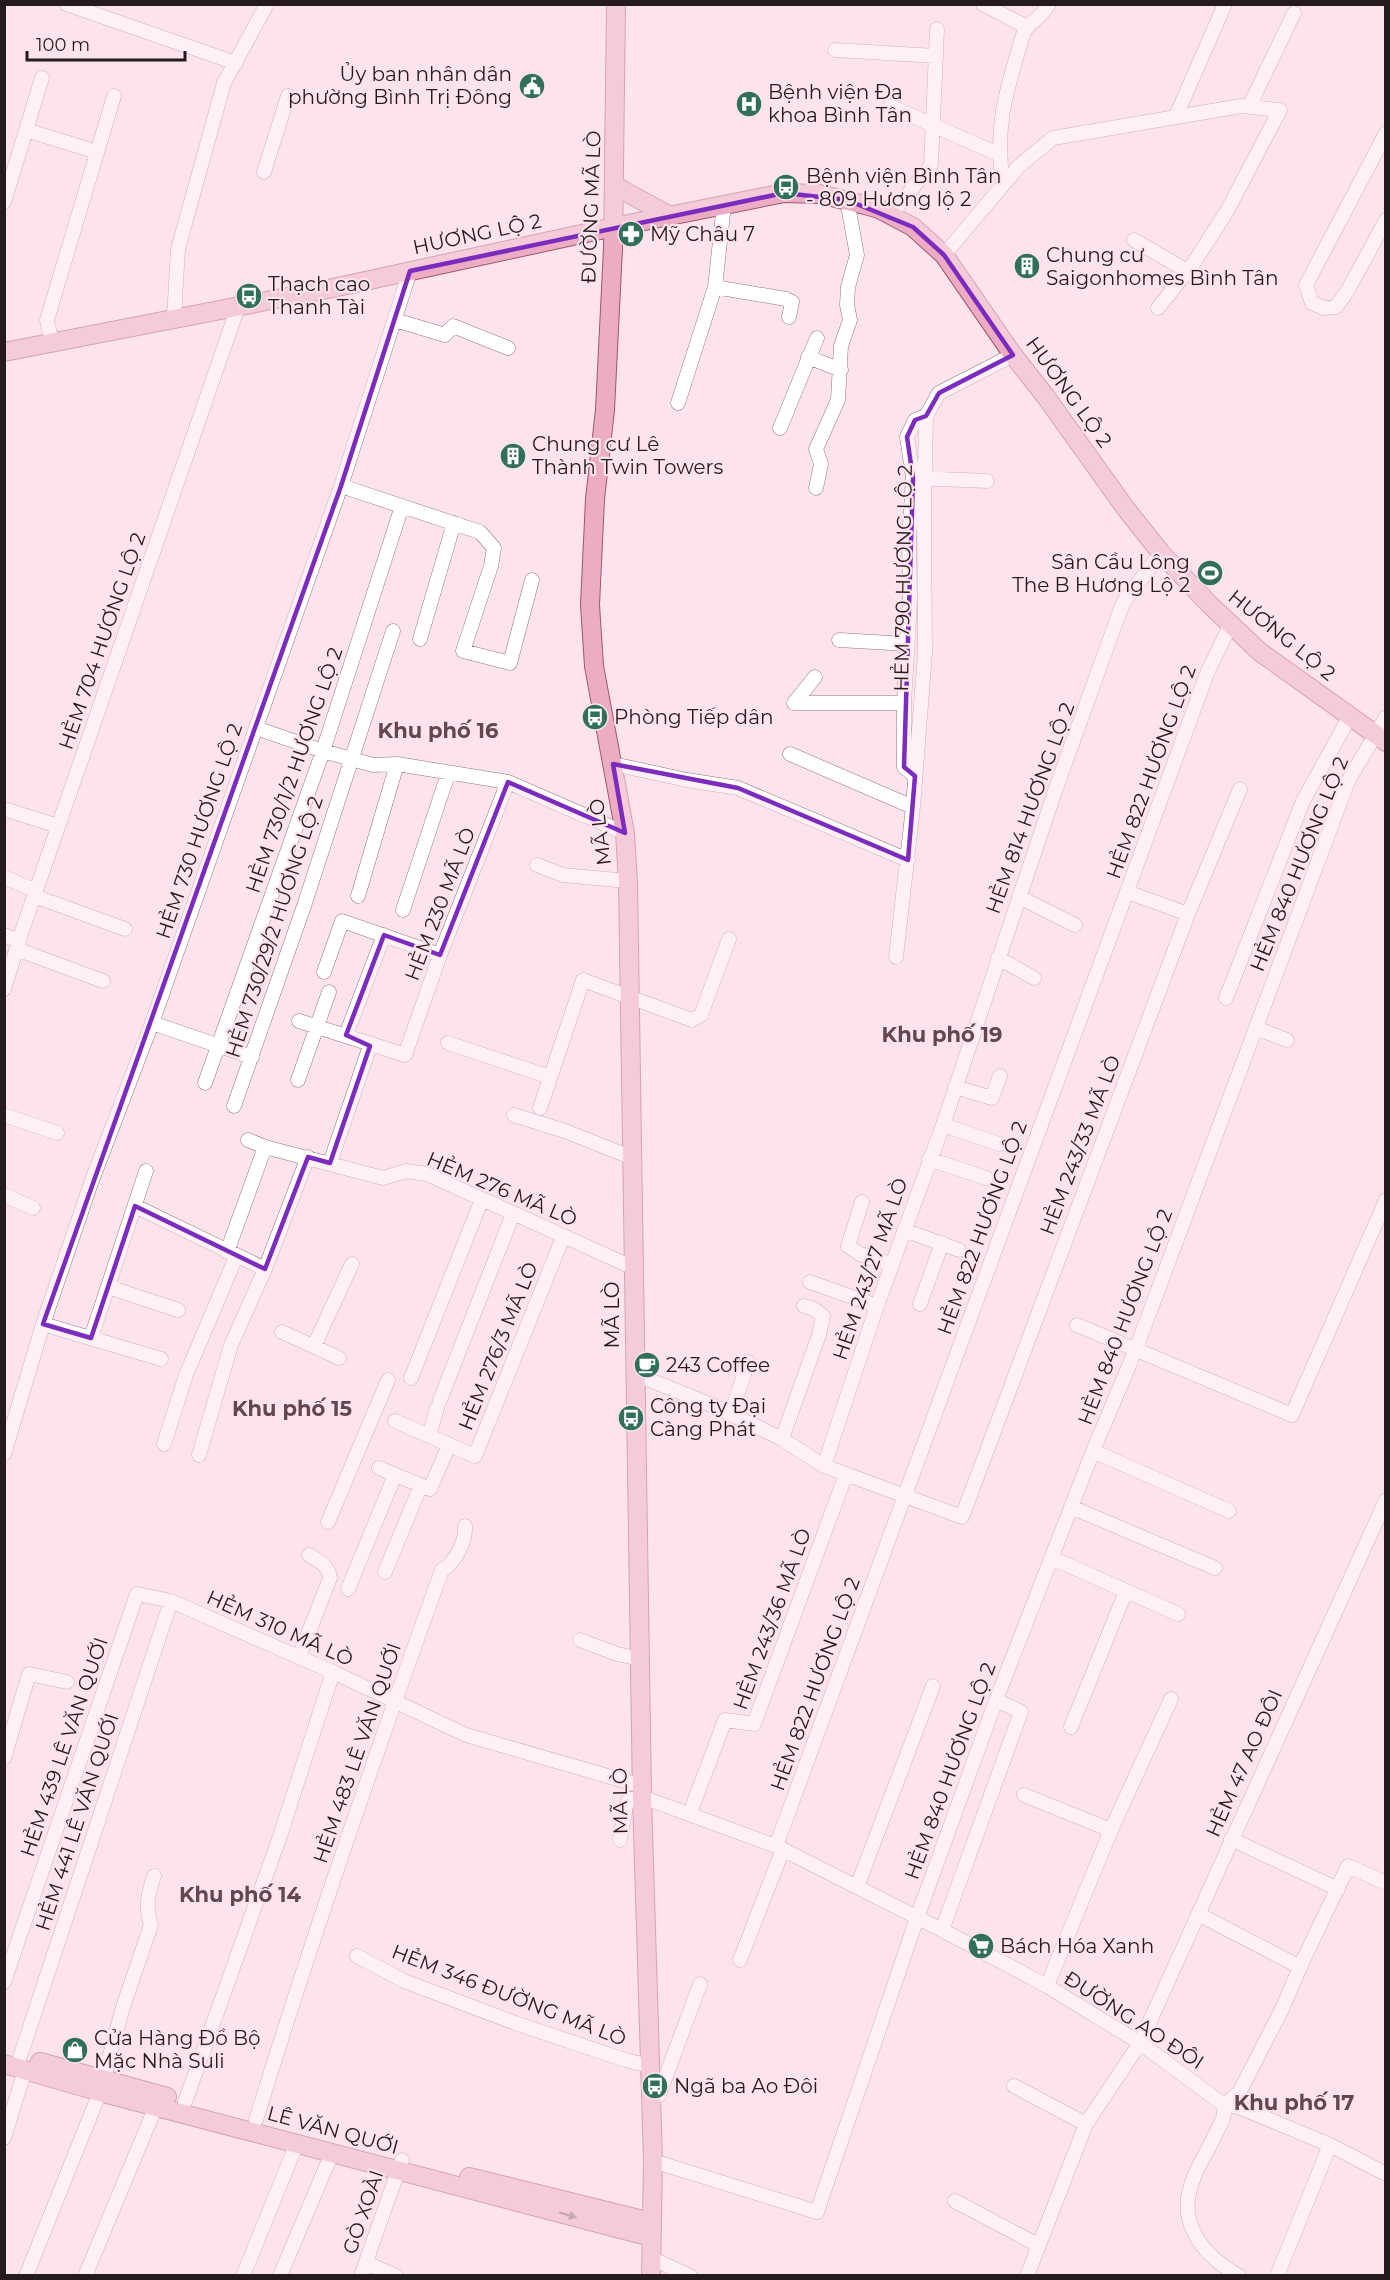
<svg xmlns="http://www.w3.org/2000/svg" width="1390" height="2280" viewBox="0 0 1390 2280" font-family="Montserrat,sans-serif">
  <rect width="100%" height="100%" fill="#fde4eb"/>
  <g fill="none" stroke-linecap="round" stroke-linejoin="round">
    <defs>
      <path id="minor" d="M66 4 236 63
        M983 4 1027 27
        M835 50 936 56
        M890 106 1000 155
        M1249 107 1294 13
        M1176 116 1225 4
        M26 130 97 152
        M1386 133 1306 285 1312 303 1324 308 1336 307 1348 290 1386 220
        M264 172 288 96
        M1003 184C994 123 1007 89 1024 32 1030 22 1042 17 1049 4
        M4 202 42 78
        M891 215 931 165 937 29
        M1134 240 1187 271
        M944 255 1019 166 1053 138 1241 106 1280 110 1227 211 1193 264 1158 308
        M715 287 786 299 792 302 789 317
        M174 318 178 249 224 83 267 4
        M395 320 445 335 453 326 508 348
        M52 343 47 320 114 96
        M808 357 841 370
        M678 403 715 287 724 205
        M780 428 817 338
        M915 478 987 481
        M341 486 480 532 494 548 491 566 463 651 510 663 532 580
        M816 488 821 464 816 449 838 400 841 346 850 320 847 305 848 287 857 255 847 200
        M420 639 454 523
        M839 640 908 644
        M815 677 794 703H904
        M256 728 323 751 373 765 397 764 508 782
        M790 754 913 807
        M613 764 687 780 738 788 908 860
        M915 776 904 767V703L910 600 909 540 913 478 907 437 915 420 926 416
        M4 809 58 826
        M537 865 563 875 628 881
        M4 877 36 891
        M1127 892 1188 914
        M34 896 125 929
        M358 896 397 764
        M1019 897 1075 925
        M403 910 448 774
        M4 935 19 941
        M16 949 103 981
        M896 957 913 807 925 653 924 514 926 416 939 393 1013 355
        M998 958 1034 978
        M324 972 342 921 440 955
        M4 989 22 931 238 307
        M1226 998 1303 801 1350 716
        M299 1021 405 1055 440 955 508 782 625 833
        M152 1023 252 1057
        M1256 1028 1287 1040
        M346 1035 384 935
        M448 1043 550 1077
        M298 1080 329 992
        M205 1083 323 751 402 506
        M955 1087 992 1098 1000 1076
        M234 1106 305 903 393 631
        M540 1108 583 980 692 1020 701 1015 729 939
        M4 1115 57 1133
        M514 1115 565 1131 633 1158
        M943 1125 999 1144
        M248 1140 265 1147 383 1178 406 1171 427 1174 634 1268
        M929 1159 986 1178
        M330 1163 370 1046
        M4 1195 33 1208
        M862 1202 848 1246 860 1254 891 1264
        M135 1206 265 1269
        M904 1230 959 1250
        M227 1252 265 1147
        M810 1282 877 1306
        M108 1287 178 1310
        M920 1304 942 1243
        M43 1324 161 1359
        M1077 1325 1292 1415 1386 1200
        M282 1332 339 1358
        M91 1338 146 1171
        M314 1346 352 1264
        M635 1374 714 1406 782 1439 824 1466 962 1517 1188 914 1240 789
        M411 1378 482 1199
        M440 1400 513 1214
        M731 1414 748 1362
        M395 1421 475 1456 563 1237
        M429 1436 437 1408
        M782 1439 819 1335 823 1316 814 1309 804 1306
        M164 1444 186 1375 236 1257
        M1093 1451 1229 1511
        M4 1454 43 1324 91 1183 152 1023 341 486 410 271
        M199 1455 231 1345 265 1269 308 1157
        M824 1466 877 1306 943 1125 1055 791 1120 611 1125 600 1161 553
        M379 1468 430 1489 449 1445
        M1071 1507 1215 1568
        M328 1522 388 1380
        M1052 1558 1178 1614
        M385 1572 421 1485
        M348 1589 395 1475
        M580 1640 617 1654 640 1659
        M299 1657 330 1578C329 1566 319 1561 309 1555
        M1071 1727 1126 1591
        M4 1758 29 1674 67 1682
        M1024 1795 1111 1830
        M690 1813 725 1720 754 1724 846 1474
        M1231 1839 1338 1889
        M620 1840 626 1805 630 1799 642 1797 776 1846 942 1930 1047 1986 1140 2043 1224 2105C1226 2116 1220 2125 1215 2135 1209 2149 1200 2162 1194 2177 1175 2221 1201 2254 1239 2276
        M776 1846 1208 671 1230 626
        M857 1887 933 1686
        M1198 1914 1300 1967
        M942 1930 1021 1712 996 1700
        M357 1956 404 1981 515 2023 625 2060 650 2066
        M740 1960 783 1849
        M4 1982 137 1594 171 1601 333 1672 466 1735 642 1786
        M1047 1986 1111 1830 1171 1699
        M20 2057 171 1601
        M1014 2086 1086 2124
        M651 2100 659 2095 700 1984
        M185 2102 279 1839 333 1672
        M1224 2105 1239 2093 1283 2007 1300 1967 1348 1866 1386 1883
        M1224 2105 1239 2107 1330 2145 1386 2174
        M256 2120C313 1935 376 1752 442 1570 455 1563 466 1542 465 1526
        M4 2138 25 2070
        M653 2161 817 2212 917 1918 996 1700 1093 1451 1136 1349 1348 781 1386 717
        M955 2201 1038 2245
        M651 2258 690 2276
        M366 2263 396 2276
        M26 2276 100 2092 123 2007 151 1925C145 1906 148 1894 154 1876
        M85 2276 156 2106
        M243 2276 297 2143
        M280 2276 332 2153
        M361 2276 402 2160
        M1027 2276 1086 2124 1140 2043 1386 1500
        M1277 2276 1330 2145"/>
      <path id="major" d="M616 4 613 248 605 410 595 499 590 605 594 666 625 833 628 881 642 1797 653 2161 651 2276
        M615 186 670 216
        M4 352 333 288 614 227 784 193 819 194 865 205 879 209 913 227 944 255 1013 355 1046 397 1126 509 1161 553 1209 604 1260 652 1386 742
        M40 2062 167 2097
        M4 2064 100 2092 651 2237
        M469 2177 651 2222"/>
    </defs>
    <use href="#minor" stroke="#91757d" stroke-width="15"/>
    <use href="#major" stroke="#9f5670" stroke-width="20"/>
    <use href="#minor" stroke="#fff" stroke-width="14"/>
    <use href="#major" stroke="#ecadc4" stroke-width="18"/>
  </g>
  <defs><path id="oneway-solid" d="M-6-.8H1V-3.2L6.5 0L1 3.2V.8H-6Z" transform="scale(1.5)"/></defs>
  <use fill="#886470" href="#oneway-solid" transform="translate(568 2215) rotate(15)"/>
  <path d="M0 0H1390V2280H0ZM784 193 847 200 913 227 944 255 1013 355 939 393 926 416 915 420 907 437 913 478 904 767 915 776 908 860 738 788 613 764 625 833 508 782 440 955 384 935 346 1035 370 1046 330 1163 308 1157 265 1269 135 1206 91 1338 43 1324 341 486 410 271Z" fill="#fde4eb" fill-opacity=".55" fill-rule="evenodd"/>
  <path fill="none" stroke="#7b2cbf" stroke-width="4.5" stroke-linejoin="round" d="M784 193 847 200 913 227 944 255 1013 355 939 393 926 416 915 420 907 437 913 478 904 767 915 776 908 860 738 788 613 764 625 833 508 782 440 955 384 935 346 1035 370 1046 330 1163 308 1157 265 1269 135 1206 91 1338 43 1324 341 486 410 271Z"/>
  <defs>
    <symbol id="civic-disc" viewBox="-11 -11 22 22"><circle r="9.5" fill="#316f5d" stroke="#fde4eb"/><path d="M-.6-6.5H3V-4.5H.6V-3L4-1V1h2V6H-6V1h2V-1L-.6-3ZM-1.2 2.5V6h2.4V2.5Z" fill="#fff"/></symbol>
    <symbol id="hospital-disc" viewBox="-11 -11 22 22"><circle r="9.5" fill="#316f5d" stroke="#fde4eb"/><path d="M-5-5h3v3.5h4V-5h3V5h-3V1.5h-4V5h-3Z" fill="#fff"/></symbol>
    <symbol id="bus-disc" viewBox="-11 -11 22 22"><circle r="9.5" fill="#316f5d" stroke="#fde4eb"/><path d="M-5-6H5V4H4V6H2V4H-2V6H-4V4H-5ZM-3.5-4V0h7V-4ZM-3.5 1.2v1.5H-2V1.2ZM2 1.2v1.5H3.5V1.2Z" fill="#fff"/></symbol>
    <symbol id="pharmacy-disc" viewBox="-11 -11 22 22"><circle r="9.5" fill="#316f5d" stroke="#fde4eb"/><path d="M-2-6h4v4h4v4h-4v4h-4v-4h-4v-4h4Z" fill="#fff"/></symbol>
    <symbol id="building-disc" viewBox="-11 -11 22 22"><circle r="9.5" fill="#316f5d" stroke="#fde4eb"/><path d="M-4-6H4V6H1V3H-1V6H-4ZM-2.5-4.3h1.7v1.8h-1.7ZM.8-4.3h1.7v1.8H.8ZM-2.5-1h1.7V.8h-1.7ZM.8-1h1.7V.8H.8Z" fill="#fff"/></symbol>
    <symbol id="stadium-disc" viewBox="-11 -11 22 22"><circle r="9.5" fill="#316f5d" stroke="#fde4eb"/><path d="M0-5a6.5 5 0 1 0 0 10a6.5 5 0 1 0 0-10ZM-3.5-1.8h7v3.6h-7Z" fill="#fff"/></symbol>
    <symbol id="cafe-disc" viewBox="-11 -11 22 22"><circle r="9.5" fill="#316f5d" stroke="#fde4eb"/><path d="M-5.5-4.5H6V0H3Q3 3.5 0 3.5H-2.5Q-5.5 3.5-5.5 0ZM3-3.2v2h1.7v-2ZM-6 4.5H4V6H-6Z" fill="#fff"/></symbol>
    <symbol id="supermarket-disc" viewBox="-11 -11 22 22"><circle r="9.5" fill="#316f5d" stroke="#fde4eb"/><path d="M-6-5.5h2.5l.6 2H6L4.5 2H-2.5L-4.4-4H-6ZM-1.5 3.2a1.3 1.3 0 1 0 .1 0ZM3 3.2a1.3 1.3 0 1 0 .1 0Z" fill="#fff"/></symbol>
    <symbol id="shop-disc" viewBox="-11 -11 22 22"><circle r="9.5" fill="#316f5d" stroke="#fde4eb"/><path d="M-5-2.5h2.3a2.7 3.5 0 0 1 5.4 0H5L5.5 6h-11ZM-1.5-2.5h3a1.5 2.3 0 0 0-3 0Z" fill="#fff"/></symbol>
  </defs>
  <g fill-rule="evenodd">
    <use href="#civic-disc" x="517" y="71" width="30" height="30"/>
    <use href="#hospital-disc" x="734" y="89" width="30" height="30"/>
    <use href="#bus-disc" x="771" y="172" width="30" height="30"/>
    <use href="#pharmacy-disc" x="616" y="219" width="30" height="30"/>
    <use href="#building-disc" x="1012" y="251" width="30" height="30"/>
    <use href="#bus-disc" x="234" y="281" width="30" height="30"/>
    <use href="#building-disc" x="498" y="441" width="30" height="30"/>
    <use href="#stadium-disc" x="1195" y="558" width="30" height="30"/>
    <use href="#bus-disc" x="580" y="702" width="30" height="30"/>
    <use href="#cafe-disc" x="632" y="1350" width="30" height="30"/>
    <use href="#bus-disc" x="616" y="1403" width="30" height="30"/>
    <use href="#supermarket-disc" x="966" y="1931" width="30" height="30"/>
    <use href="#shop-disc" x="60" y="2035" width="30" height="30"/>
    <use href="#bus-disc" x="640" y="2071" width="30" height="30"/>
  </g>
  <g text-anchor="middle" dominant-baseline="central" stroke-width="4.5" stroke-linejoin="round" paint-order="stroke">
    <g font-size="20" fill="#251a1d" stroke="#fde4eb" text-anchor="start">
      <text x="512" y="74" text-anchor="end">Ủy ban nhân dân<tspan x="512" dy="23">phường Bình Trị Đông</tspan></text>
      <text x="768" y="92">Bệnh viện Đa<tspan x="768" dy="23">khoa Bình Tân</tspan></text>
      <text x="806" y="176">Bệnh viện Bình Tân<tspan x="806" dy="23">- 809 Hương lộ 2</tspan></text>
      <text x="650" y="234">Mỹ Châu 7</text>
      <text x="1046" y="255">Chung cư<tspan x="1046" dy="23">Saigonhomes Bình Tân</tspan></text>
      <text x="268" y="284">Thạch cao<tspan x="268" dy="23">Thanh Tài</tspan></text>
      <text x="532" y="444">Chung cư Lê<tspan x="532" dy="23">Thành Twin Towers</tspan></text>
      <text x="1190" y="562" text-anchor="end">Sân Cầu Lông<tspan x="1190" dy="23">The B Hương Lộ 2</tspan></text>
      <text x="614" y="717">Phòng Tiếp dân</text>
      <text x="666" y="1365">243 Coffee</text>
      <text x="650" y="1406">Công ty Đại<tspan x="650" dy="23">Càng Phát</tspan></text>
      <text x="1000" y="1946">Bách Hóa Xanh</text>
      <text x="94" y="2038">Cửa Hàng Đồ Bộ<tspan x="94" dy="23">Mặc Nhà Suli</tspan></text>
      <text x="674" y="2086">Ngã ba Ao Đôi</text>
    </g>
    <g font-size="20" fill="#251a1d" stroke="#fde4eb">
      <text transform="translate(591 207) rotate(-88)">ĐƯỜNG MÃ LÒ</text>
      <text transform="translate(477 234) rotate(-12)">HƯƠNG LỘ 2</text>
      <text transform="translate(1069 392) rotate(54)">HƯƠNG LỘ 2</text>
      <text transform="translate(903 578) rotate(-89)">HẺM 790 HƯƠNG LỘ 2</text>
      <text transform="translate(1282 635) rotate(39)">HƯƠNG LỘ 2</text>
      <text transform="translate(102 641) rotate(-71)">HẺM 704 HƯƠNG LỘ 2</text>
      <text transform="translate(294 770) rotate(-71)">HẺM 730/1/2 HƯƠNG LỘ 2</text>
      <text transform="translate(1151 772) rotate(-70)">HẺM 822 HƯƠNG LỘ 2</text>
      <text transform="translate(1030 808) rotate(-70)">HẺM 814 HƯƠNG LỘ 2</text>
      <text transform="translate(199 831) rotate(-71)">HẺM 730 HƯƠNG LỘ 2</text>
      <text transform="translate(600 832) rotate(-97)">MÃ LÒ</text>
      <text transform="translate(1299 864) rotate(-68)">HẺM 840 HƯƠNG LỘ 2</text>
      <text transform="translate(440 904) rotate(-69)">HẺM 230 MÃ LÒ</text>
      <text transform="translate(274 927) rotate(-72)">HẺM 730/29/2 HƯƠNG LỘ 2</text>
      <text transform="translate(1080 1145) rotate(-69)">HẺM 243/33 MÃ LÒ</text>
      <text transform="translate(502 1189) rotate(23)">HẺM 276 MÃ LÒ</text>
      <text transform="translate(982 1228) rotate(-70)">HẺM 822 HƯƠNG LỘ 2</text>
      <text transform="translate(870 1269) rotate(-71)">HẺM 243/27 MÃ LÒ</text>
      <text transform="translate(612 1315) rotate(-90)">MÃ LÒ</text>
      <text transform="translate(1125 1317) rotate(-69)">HẺM 840 HƯƠNG LỘ 2</text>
      <text transform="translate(498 1346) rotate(-68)">HẺM 276/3 MÃ LÒ</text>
      <text transform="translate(772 1619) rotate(-70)">HẺM 243/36 MÃ LÒ</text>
      <text transform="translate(280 1628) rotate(24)">HẺM 310 MÃ LÒ</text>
      <text transform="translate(815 1684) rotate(-70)">HẺM 822 HƯƠNG LỘ 2</text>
      <text transform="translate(64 1747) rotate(-71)">HẺM 439 LÊ VĂN QUỚI</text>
      <text transform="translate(357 1753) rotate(-71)">HẺM 483 LÊ VĂN QUỚI</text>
      <text transform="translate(1244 1763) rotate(-66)">HẺM 47 AO ĐÔI</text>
      <text transform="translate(950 1771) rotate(-70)">HẺM 840 HƯƠNG LỘ 2</text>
      <text transform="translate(620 1801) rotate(-91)">MÃ LÒ</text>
      <text transform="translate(77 1822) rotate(-72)">HẺM 441 LÊ VĂN QUỚI</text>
      <text transform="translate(509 1995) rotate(21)">HẺM 346 ĐƯỜNG MÃ LÒ</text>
      <text transform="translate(1134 2020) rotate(33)">ĐƯỜNG AO ĐÔI</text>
      <text transform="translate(333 2130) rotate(15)">LÊ VĂN QUỚI</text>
      <text transform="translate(363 2212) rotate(-71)">GÒ XOÀI</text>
    </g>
    <g font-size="21" font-weight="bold" fill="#614850" stroke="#fde4eb">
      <text x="438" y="730">Khu phố 16</text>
      <text x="942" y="1034">Khu phố 19</text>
      <text x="292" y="1408">Khu phố 15</text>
      <text x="240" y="1894">Khu phố 14</text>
      <text x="1294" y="2102">Khu phố 17</text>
    </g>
  </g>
  <rect width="1390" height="2280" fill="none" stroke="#251a1d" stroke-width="12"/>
  <path d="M27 51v9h158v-9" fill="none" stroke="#251a1d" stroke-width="3"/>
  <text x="36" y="51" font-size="18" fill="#251a1d" stroke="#fde4eb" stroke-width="4.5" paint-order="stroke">100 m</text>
</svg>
